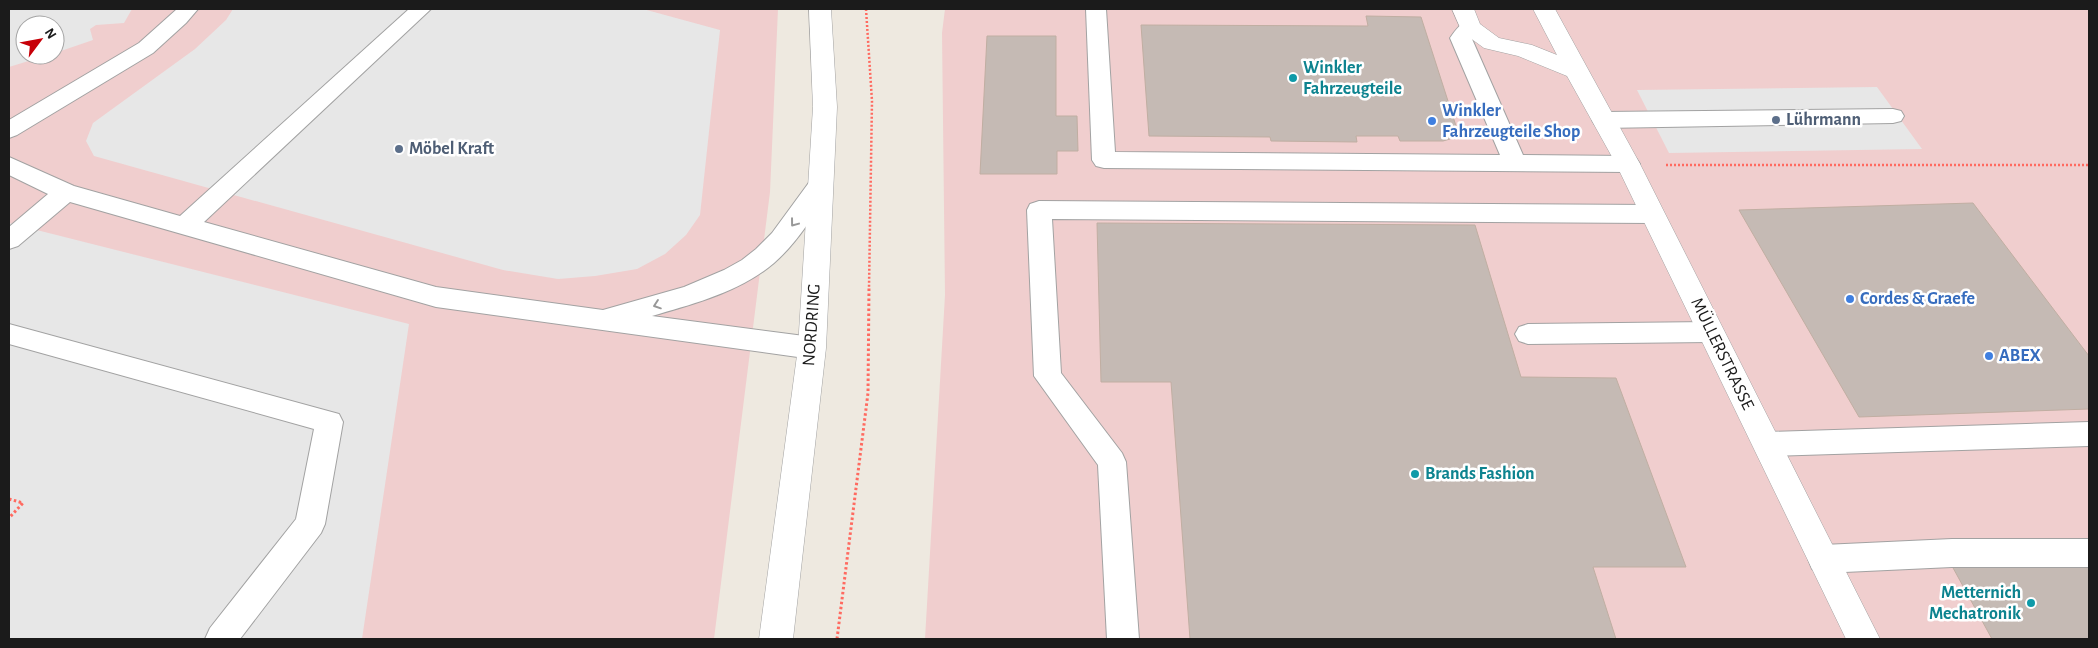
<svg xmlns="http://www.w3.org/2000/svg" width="2098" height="648" viewBox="0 0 2098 648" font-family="'Alegreya Sans',sans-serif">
  <rect width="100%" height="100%" fill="#eee9e0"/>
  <path fill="#f0cece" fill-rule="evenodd" d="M9 9H778L770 192 714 639H9ZM25 25H55V55H25Z
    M945 9H2089V639H925L945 295 942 33Z"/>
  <path fill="#e7e7e7" d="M9 9H132L124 23 96 25 90 29 93 40 55 53V25H25V55H48L9 67Z
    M233 9H643L720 30 700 215 686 235 665 254 637 269 595 276 558 279 503 270 94 156 86 141 93 123 195 49 226 20Z
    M1877 87 1922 149 1669 153 1637 90Z
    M9 223 409 324 362 639H9Z"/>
  <path fill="#c5bab4" stroke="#c0aea2" d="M1366 16 1421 17 1457 129 1450 139 1443 141H1400L1398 136H1356L1357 142 1271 141 1270 137 1149 136 1141 25 1368 26Z
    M987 36H1056V116H1077L1078 151H1057V174H980Z
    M1973 203 2089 356V409L1859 417 1739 210Z
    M1097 223 1475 225 1521 377 1616 378 1686 567H1593L1616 639H1190L1171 382H1101Z
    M2089 565V639H1992L1952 566Z"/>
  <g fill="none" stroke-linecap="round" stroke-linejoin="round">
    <defs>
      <path id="service" d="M177 9H198L186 23 153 53 17 135 9 138V120L139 43Z
        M409 9H431L204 222 436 287 603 310 684 287 724 270 742 260 756 249 772 233 813 177 821 175 829 177 833 183C817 211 798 242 774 263 740 292 693 304 652 316L812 337 821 341 825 348 821 355 812 359 436 307 70 202 18 246 9 249V227L48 194 9 175V157L74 186 180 216Z
        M1086 9H1106L1115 152 1500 155 1450 38C1458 27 1463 19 1477 22L1480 27 1472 39 1523 155 1628 156 1636 158 1640 164 1636 170 1628 172 1104 168 1096 166 1092 160Z
        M1893 109 1901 111 1904 116 1901 121 1893 123 1603 128 1595 125 1592 120 1595 115 1603 112Z
        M1039 201 1652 205 1661 208 1664 214 1661 220 1652 223 1052 219 1061 373 1122 453 1126 462 1139 639H1107L1098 465 1034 376 1027 210 1030 204Z
        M1710 322 1719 325 1723 332 1719 339 1710 342 1528 344 1519 341 1515 334 1519 327 1528 324Z
        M9 324 339 414 343 422 325 524 321 533 240 639H205L210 628 296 519 314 429 9 344Z
        M2089 422V446L1767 456 1757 452 1753 444 1757 436 1767 432Z
        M1952 539H2089V567H1952L1823 573 1812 569 1808 559 1812 549 1823 545Z"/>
      <path id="minor" d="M1452 9H1474L1480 24 1499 38 1532 45 1557 55 1533 9H1555L1640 164 1880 639H1846L1616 164 1567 76 1518 56 1484 48 1462 32Z"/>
      <path id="tertiary" d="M809 9H831L837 107 826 348 793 639H759L798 348 813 107Z"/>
    </defs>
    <use href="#service" stroke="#a2a2a2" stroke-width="2"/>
    <use href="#minor" stroke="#a2a2a2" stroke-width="1"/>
    <use href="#tertiary" stroke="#a2a2a2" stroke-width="1"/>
    <path stroke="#ff6a60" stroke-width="2.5" stroke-dasharray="2 2" stroke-linecap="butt" d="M866 9 872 101 869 288
      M1666 165H2089"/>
    <path stroke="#ff6a60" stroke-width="3" stroke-dasharray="2.5 2.5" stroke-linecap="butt" d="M9 499 23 503 9 518
      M837 639 868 393 869 286"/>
    <use href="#service" fill="#fff" fill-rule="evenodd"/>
    <use href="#minor" fill="#fff" fill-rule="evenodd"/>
    <use href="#tertiary" fill="#fff" fill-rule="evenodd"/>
  </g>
  <defs><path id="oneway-chevron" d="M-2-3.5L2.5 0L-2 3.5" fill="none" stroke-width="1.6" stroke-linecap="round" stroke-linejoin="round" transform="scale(1.25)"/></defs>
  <g stroke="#989898">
    <use href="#oneway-chevron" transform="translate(794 223) rotate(127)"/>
    <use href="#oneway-chevron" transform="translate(657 305) rotate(161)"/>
  </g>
  <g fill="#0f9aa8" stroke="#fff" stroke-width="2">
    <circle cx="1293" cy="78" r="5"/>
    <circle cx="1415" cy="474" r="5"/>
    <circle cx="2031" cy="603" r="5"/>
  </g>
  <g fill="#5c6f8a" stroke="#fff" stroke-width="2">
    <circle cx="1776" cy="120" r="5"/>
    <circle cx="399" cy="149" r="5"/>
  </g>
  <g fill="#3f7fe0" stroke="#fff" stroke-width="2">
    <circle cx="1432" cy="121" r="5"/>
    <circle cx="1850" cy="299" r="5"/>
    <circle cx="1989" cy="356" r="5"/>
  </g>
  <g text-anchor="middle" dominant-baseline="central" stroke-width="5" stroke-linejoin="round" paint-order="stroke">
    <g font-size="18" font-weight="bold" fill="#0d838f" stroke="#fff" text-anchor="start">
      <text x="1303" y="68">Winkler<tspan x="1303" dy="21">Fahrzeugteile</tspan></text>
      <text x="1425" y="474">Brands Fashion</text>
      <text x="2021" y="593" text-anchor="end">Metternich<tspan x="2021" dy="21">Mechatronik</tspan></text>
    </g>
    <g font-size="18" font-weight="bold" fill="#366cbe" stroke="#fff" text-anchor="start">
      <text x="1442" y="111">Winkler<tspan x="1442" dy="21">Fahrzeugteile Shop</tspan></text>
      <text x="1860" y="299">Cordes &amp; Graefe</text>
      <text x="1999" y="356">ABEX</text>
    </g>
    <g font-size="18" font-weight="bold" fill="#4e5e75" stroke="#fff" text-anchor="start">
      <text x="1786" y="120">Lührmann</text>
      <text x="409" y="149">Möbel Kraft</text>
    </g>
    <g font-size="18" fill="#1b1b1b" stroke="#fff">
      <text transform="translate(812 325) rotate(-86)">NORDRING</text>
      <text transform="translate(1722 354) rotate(64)">MÜLLERSTRASSE</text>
    </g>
  </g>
  <rect width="2098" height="648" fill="none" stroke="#1b1b1b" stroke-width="20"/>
  <g transform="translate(40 40) rotate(58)"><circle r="24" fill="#ffffff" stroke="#a4a4a4"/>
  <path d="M0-4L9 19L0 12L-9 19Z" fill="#c70008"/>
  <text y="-8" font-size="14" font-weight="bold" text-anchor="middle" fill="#1b1b1b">N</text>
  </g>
</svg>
